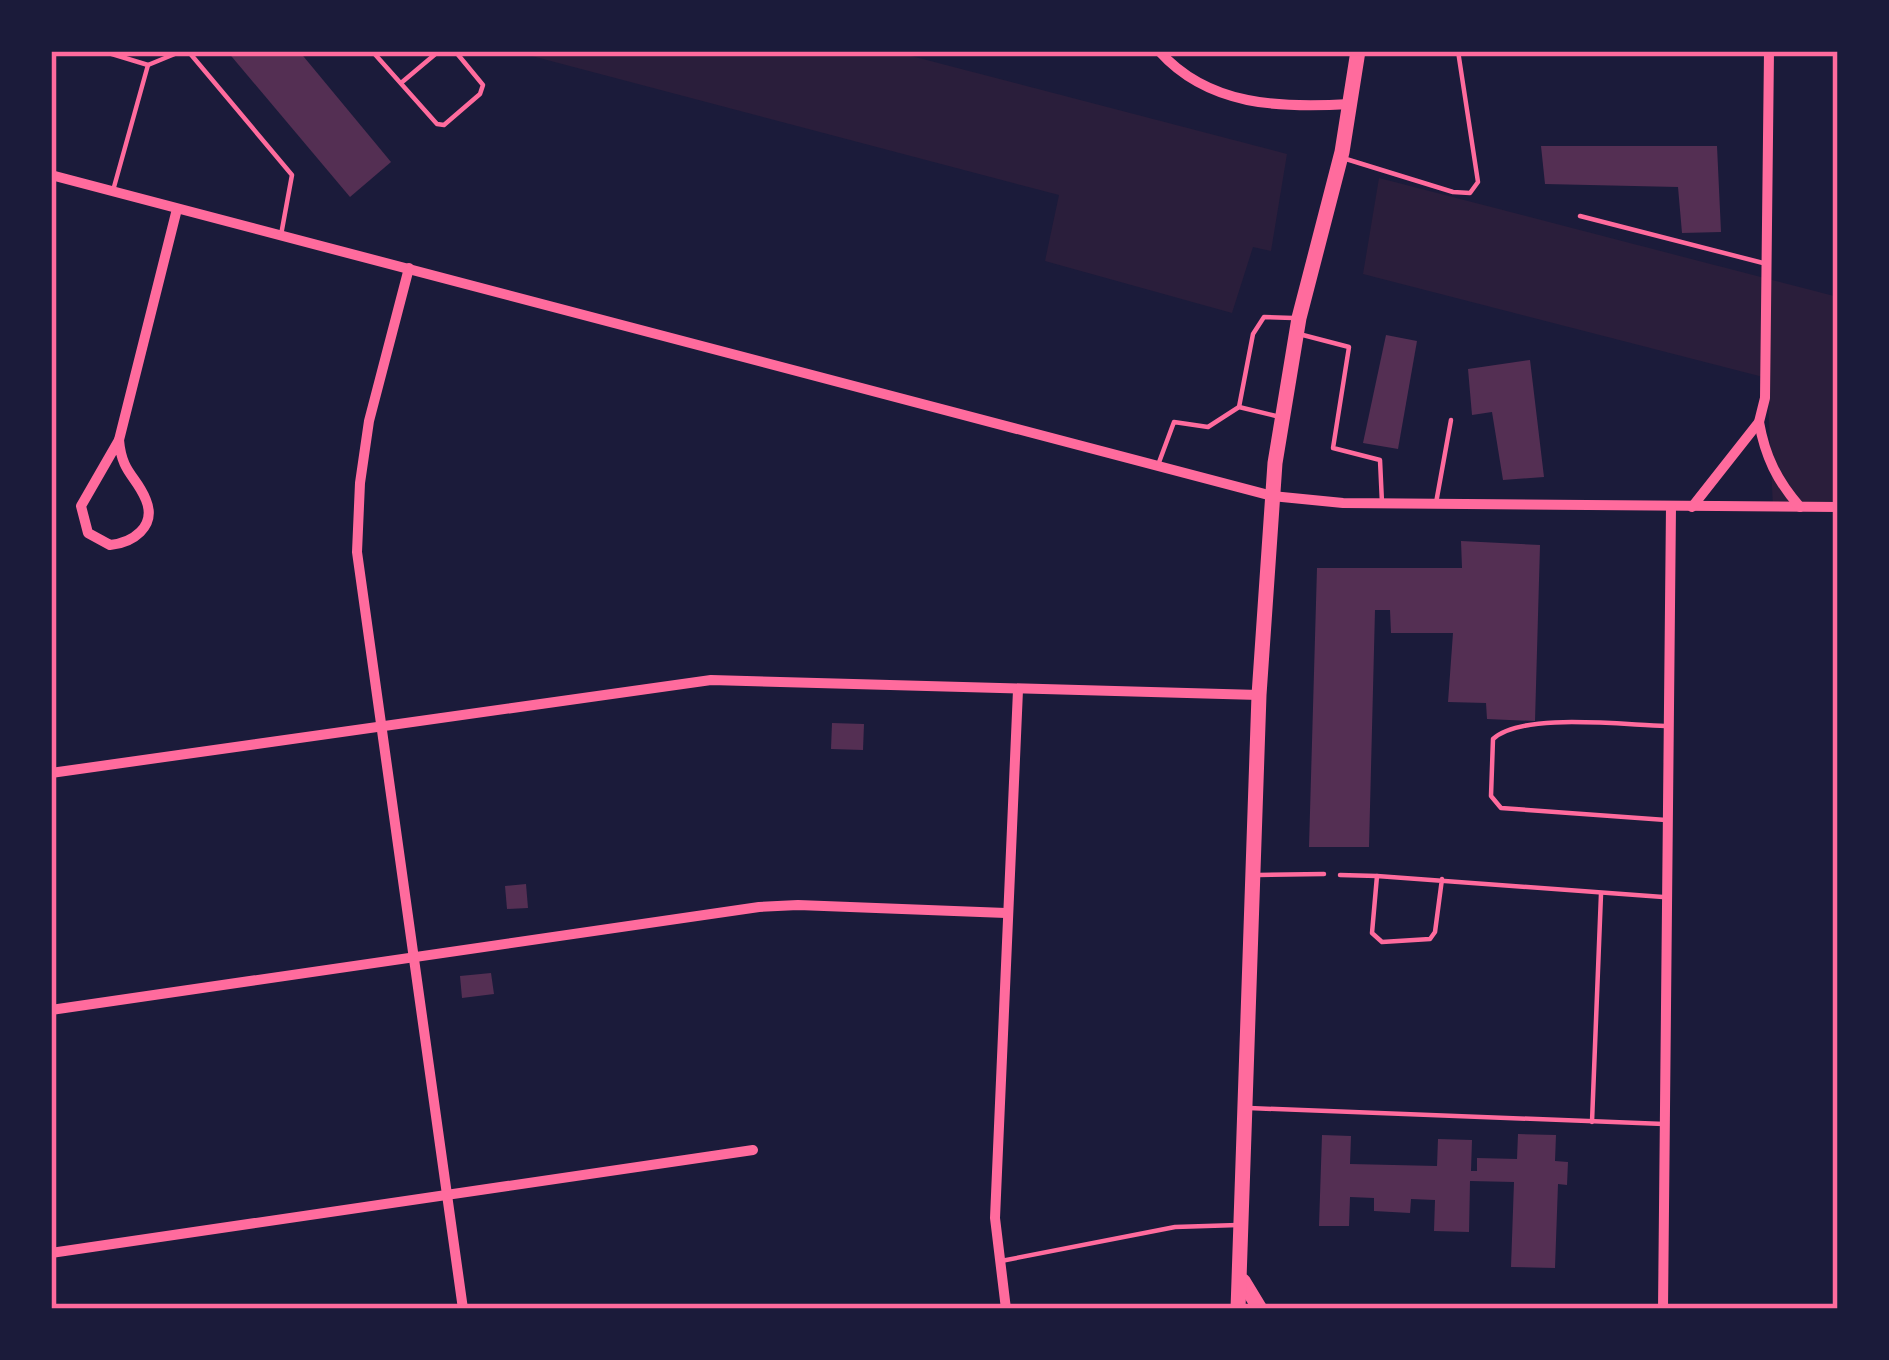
<svg xmlns="http://www.w3.org/2000/svg" width="1889" height="1360" viewBox="0 0 1889 1360" font-family="'Sofia Sans Condensed',sans-serif">
  <style>
    .green { fill: #2a1e3b }
    .building { fill: #542f53 }
    .lines { fill: none; stroke-linecap: round; stroke-linejoin: round }
    .service { stroke: #ff6b9d; stroke-width: 4.5 }
    .minor { stroke: #ff6b9d; stroke-width: 10 }
    .secondary { stroke: #ff6b9d; stroke-width: 15 }
    .neatline { fill: none; stroke: #ff6b9d; stroke-width: 4.5 }
  </style>
  <rect width="100%" height="100%" fill="#1b1b3a"/>
  <g class="green">
    <path d="M 513,51 L 892,51 L 1287,154 L 1271,251 L 1253,247 L 1232,313 L 1045,261 L 1059,195 Z"/>
    <path d="M 1379,178 L 1838,297 L 1838,510 L 1773,508 L 1767,378 L 1363,274 Z"/>
  </g>
  <g class="building">
    <path d="M 227,51 L 299,51 L 391,162 L 350,197 Z"/>
    <path d="M 1541,146 L 1717,146 L 1721,232 L 1682,233 L 1678,187 L 1545,184 Z"/>
    <path d="M 1386,335 L 1417,341 L 1398,449 L 1363,443 Z"/>
    <path d="M 1530,360 L 1544,477 L 1503,480 L 1492,412 L 1472,415 L 1468,369 Z"/>
    <path d="M 1461,541 L 1540,545 L 1535,721 L 1487,719 L 1486,703 L 1448,702 L 1453,633 L 1391,633 L 1390,610 L 1375,610 L 1369,847 L 1309,847 L 1317,568 L 1462,568 Z"/>
    <path d="M 832,723 L 864,724 L 863,750 L 831,749 Z"/>
    <path d="M 526,884 L 528,908 L 507,909 L 505,886 Z"/>
    <path d="M 491,973 L 494,994 L 462,998 L 460,976 Z"/>
    <path d="M 1518,1134 L 1556,1135 L 1555,1161 L 1568,1162 L 1567,1185 L 1558,1184 L 1555,1268 L 1511,1267 L 1514,1182 L 1470,1181 L 1469,1232 L 1434,1231 L 1435,1200 L 1411,1199 L 1410,1213 L 1374,1211 L 1374,1198 L 1350,1197 L 1349,1226 L 1319,1226 L 1322,1135 L 1351,1136 L 1350,1164 L 1437,1166 L 1438,1139 L 1472,1140 L 1471,1171 L 1477,1171 L 1477,1158 L 1517,1159 Z"/>
  </g>
  <g class="lines">
    <g class="service">
      <path d="M 102,51 L 148,65 L 182,51"/>
      <path d="M 188,51 L 292,175 L 281,235"/>
      <path d="M 372,51 L 437,124 L 444,125 L 480,94 L 483,85 L 455,51"/>
      <path d="M 401,83 L 439,51"/>
      <path d="M 1346,159 L 1453,192 L 1470,193 L 1478,182 L 1458,51"/>
      <path d="M 114,187 L 148,65"/>
      <path d="M 1580,216 L 1767,264"/>
      <path d="M 1299,334 L 1349,347 L 1333,448 L 1380,460 L 1382,503"/>
      <path d="M 1239,407 L 1253,334 L 1264,317 L 1293,318"/>
      <path d="M 1158,465 L 1174,422 L 1208,427 L 1239,407 L 1276,416"/>
      <path d="M 1436,503 L 1451,420"/>
      <path d="M 1665,726 C 1623,725 1522,712 1493,739 L 1491,796 L 1501,808 L 1666,820"/>
      <path d="M 1258,875 L 1324,874"/>
      <path d="M 1340,875 L 1377,876"/>
      <path d="M 1442,879 L 1435,932 L 1430,939 L 1382,942 L 1372,933 L 1377,876 L 1663,897"/>
      <path d="M 1249,1108 L 1664,1124"/>
      <path d="M 1592,1122 L 1601,894"/>
      <path d="M 1001,1261 L 1175,1227 L 1238,1225"/>
    </g>
    <g class="minor">
      <path d="M 1159,51 C 1209,107 1281,108 1350,104"/>
      <path d="M 51,175 L 1272,496 L 1343,503 L 1838,507"/>
      <path d="M 409,268 L 369,421 L 360,483 L 357,552 L 463,1309"/>
      <path d="M 1759,422 C 1765,456 1777,481 1800,507"/>
      <path d="M 119,440 C 122,474 136,475 146,500 C 157,527 132,543 110,545 L 88,533 L 81,506 Z"/>
      <path d="M 119,440 L 177,209"/>
      <path d="M 1692,507 L 1759,422 L 1765,398 L 1769,51"/>
      <path d="M 51,773 L 711,680 L 1259,695"/>
      <path d="M 51,1010 L 759,907 L 798,905 L 1006,913"/>
      <path d="M 51,1253 L 753,1150"/>
      <path d="M 1006,1309 L 995,1218 L 1018,690"/>
      <path d="M 1663,1309 L 1671,506"/>
    </g>
    <g class="secondary">
      <path d="M 1243,1281 L 1260,1309"/>
      <path d="M 1238,1309 L 1259,695 L 1275,463 L 1299,318 L 1342,152 L 1358,51"/>
    </g>
  </g>
  <rect width="1889" height="1360" fill="none" stroke="#1b1b3a" stroke-width="108"/>
  <rect x="54" y="54" width="1781" height="1252" class="neatline"/>
</svg>
